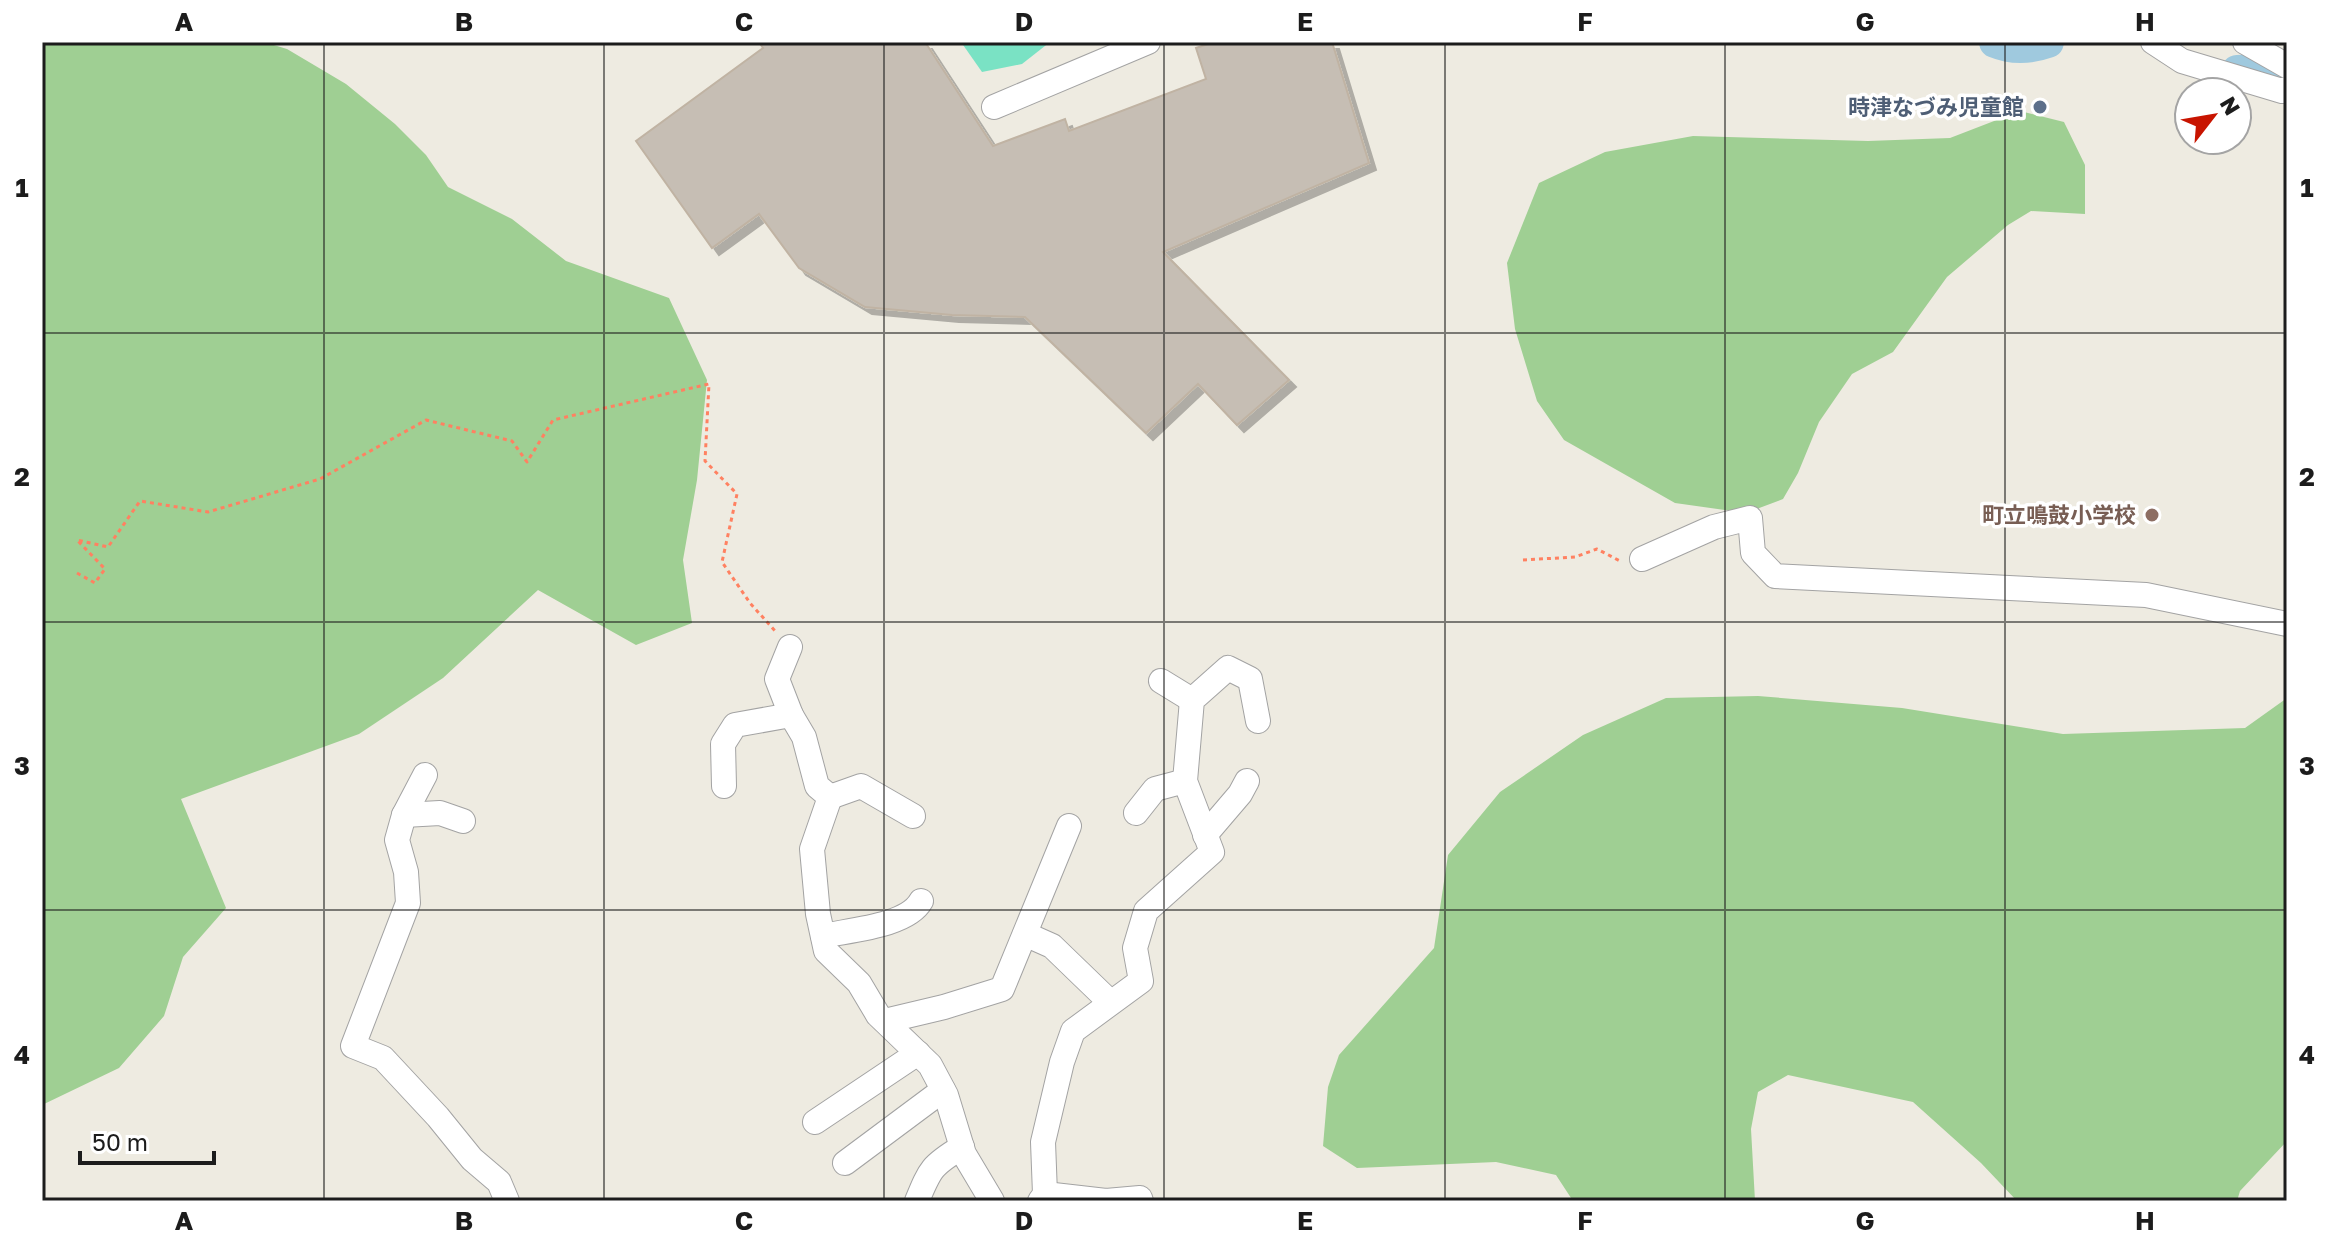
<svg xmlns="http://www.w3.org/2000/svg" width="2329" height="1243" viewBox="0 0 2329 1243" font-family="'Golos Text','Noto Sans JP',sans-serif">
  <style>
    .forest { fill: #9fcf93 }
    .pitch { fill: #7ae2c4 }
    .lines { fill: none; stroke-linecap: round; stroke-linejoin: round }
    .river { stroke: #9fc9de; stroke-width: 32 }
    .building { fill: #c6beb4; stroke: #c0b3a3; stroke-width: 2; filter: url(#shadow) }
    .minor-casing { stroke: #a3a3a3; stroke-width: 26 }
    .path { stroke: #ff8161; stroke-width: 3; stroke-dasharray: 4 4; stroke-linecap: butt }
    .minor { stroke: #fff; stroke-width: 24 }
    .grid { fill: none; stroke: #1c1c1c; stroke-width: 2; stroke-opacity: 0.55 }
    .service-dot { fill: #5c6f8a; stroke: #fff; stroke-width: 3 }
    .education-dot { fill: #8d6e63; stroke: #fff; stroke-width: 3 }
    .labels { text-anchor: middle; stroke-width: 7; stroke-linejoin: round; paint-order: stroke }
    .service-label { font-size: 22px; font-weight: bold; fill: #4e5e75; stroke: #fff; text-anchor: end }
    .education-label { font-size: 22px; font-weight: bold; fill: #785e54; stroke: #fff; text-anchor: end }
    .neatline { fill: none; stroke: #1c1c1c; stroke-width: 3 }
    .grid-label { font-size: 26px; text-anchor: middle; font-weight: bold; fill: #1c1c1c }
  </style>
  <defs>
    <filter id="shadow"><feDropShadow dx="7" dy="7" stdDeviation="0" flood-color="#0004"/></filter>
  </defs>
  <rect width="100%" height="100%" fill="#eeebe1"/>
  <g class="forest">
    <path d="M 42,42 L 264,42 L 287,49 L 346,84 L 395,124 L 426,155 L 448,187 L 512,219 L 566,261 L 669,298 L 707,380 L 697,480 L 683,560 L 692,623 L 636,645 L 538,590 L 443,678 L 359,734 L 181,799 L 226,908 L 183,957 L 164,1016 L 119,1068 L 42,1105 Z"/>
    <path d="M 2020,111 L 2064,122 L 2085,165 L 2085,214 L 2031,211 L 2008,225 L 1947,277 L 1893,352 L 1852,374 L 1819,422 L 1798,473 L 1783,499 L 1746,513 L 1675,503 L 1564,440 L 1537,401 L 1515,329 L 1507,263 L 1539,183 L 1605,152 L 1693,136 L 1868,141 L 1950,138 Z"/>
    <path d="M 1758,696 L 1902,708 L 2063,734 L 2245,728 L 2287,698 L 2287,1141 L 2240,1191 L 2237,1201 L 2017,1201 L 1981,1163 L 1913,1102 L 1788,1075 L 1758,1092 L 1751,1129 L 1755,1201 L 1573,1201 L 1556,1175 L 1496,1162 L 1357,1168 L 1323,1146 L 1328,1087 L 1339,1055 L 1434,948 L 1448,855 L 1500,792 L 1583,735 L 1666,698 Z"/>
  </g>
  <path class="pitch" d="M 961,42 L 1050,42 L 1022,64 L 982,72 Z"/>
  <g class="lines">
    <g class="river">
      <path d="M 1995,42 C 2012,49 2031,48 2048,42"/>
      <path d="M 2237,71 L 2287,69"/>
    </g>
  </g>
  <path class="building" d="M 759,42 L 925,42 L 993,146 L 1065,119 L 1069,131 L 1206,79 L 1196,48 L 1214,42 L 1332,42 L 1369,163 L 1163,252 L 1289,380 L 1237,425 L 1198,384 L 1146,433 L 1025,317 L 952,315 L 865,307 L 799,268 L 759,214 L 712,248 L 636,141 L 763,48 Z"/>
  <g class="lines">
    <defs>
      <g id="minor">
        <path d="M 2153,42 L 2182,61 L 2282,91 L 2287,89"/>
        <path d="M 2245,42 L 2287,66"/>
        <path d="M 994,107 L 1148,42"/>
        <path d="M 1642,559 L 1714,527 L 1750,518 L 1753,553 L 1775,576 L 2146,595 L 2287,624"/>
        <path d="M 790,647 L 777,679 L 791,715 L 804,737 L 817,786 L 830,797 L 812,849 L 818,914 L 826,951 L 859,983 L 878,1015 L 930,1065 L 946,1095 L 964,1154 L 992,1201"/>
        <path d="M 1161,681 L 1192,700"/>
        <path d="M 425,775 L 404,815 L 397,840 L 406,872 L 408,903 L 353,1046 L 383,1058 L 438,1117 L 472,1159 L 499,1182 L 507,1201"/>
        <path d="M 724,786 L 723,744 L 735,725 L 791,715"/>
        <path d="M 830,797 L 861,786 L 913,816"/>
        <path d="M 1136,813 L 1155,789 L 1185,781"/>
        <path d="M 404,815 L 440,813 L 463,821"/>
        <path d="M 1205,835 L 1240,794 L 1247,781"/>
        <path d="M 1025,934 L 1052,946 L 1110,1002"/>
        <path d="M 823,936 C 850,930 907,926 921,901"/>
        <path d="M 885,1021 L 944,1007 L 1002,989 L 1069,826"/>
        <path d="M 815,1122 L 918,1053"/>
        <path d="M 845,1163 L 943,1090"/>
        <path d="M 1045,1194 L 1106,1201 L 1140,1198 L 1141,1201"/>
        <path d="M 917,1201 C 930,1169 932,1165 962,1147"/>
        <path d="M 1040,1201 L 1045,1194 L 1043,1142 L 1062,1062 L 1073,1031 L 1141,981 L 1135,948 L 1146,911 L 1212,852 L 1185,781 L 1192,700 L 1228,668 L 1250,679 L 1258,721"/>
      </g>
    </defs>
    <use href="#minor" class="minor-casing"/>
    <g class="path">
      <path d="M 1523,560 L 1575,557 L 1597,549 L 1622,562"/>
      <path d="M 77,573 L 95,583 L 105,569 L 77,540 L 108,547 L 140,501 L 208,512 L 320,479 L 426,420 L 512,441 L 527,462 L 553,420 L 709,384 L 705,461 L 737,494 L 722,562 L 750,603 L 776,632"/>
    </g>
    <use href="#minor" class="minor"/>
  </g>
  <path class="grid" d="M 324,42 L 324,1201M 604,42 L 604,1201M 884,42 L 884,1201M 1164,42 L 1164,1201M 1445,42 L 1445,1201M 1725,42 L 1725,1201M 2005,42 L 2005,1201M 42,333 L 2287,333M 42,622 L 2287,622M 42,910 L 2287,910"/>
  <circle class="service-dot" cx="2040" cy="107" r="8"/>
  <circle class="education-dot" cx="2152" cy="515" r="8"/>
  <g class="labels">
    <g class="service-label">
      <text x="2024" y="115">時津なづみ児童館</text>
    </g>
    <g class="education-label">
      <text x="2136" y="523">町立鳴鼓小学校</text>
    </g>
  </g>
  <rect width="2329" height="1243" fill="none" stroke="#ffffff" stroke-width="88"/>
  <g transform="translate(2213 116) rotate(59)"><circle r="38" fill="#ffffff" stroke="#a4a4a4" stroke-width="2"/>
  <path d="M0-6L14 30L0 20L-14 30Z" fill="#c81400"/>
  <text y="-12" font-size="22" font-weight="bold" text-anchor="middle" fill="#1c1c1c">N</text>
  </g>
  <path d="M80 1151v12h134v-12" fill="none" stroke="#1c1c1c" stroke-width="4"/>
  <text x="92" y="1151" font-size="24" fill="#1c1c1c" stroke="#ffffff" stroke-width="6" paint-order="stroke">50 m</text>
  <rect x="44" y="44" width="2241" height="1155" class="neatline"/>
  <g class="grid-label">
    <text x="184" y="31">A</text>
    <text x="464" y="31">B</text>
    <text x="744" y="31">C</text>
    <text x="1024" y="31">D</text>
    <text x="1305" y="31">E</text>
    <text x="1585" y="31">F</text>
    <text x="1865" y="31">G</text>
    <text x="2145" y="31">H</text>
    <text x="22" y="197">1</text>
    <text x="2307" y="197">1</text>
    <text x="22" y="486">2</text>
    <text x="2307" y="486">2</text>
    <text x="22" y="775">3</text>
    <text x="2307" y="775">3</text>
    <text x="22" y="1064">4</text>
    <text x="2307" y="1064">4</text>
    <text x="184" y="1230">A</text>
    <text x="464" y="1230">B</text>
    <text x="744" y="1230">C</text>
    <text x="1024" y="1230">D</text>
    <text x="1305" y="1230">E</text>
    <text x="1585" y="1230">F</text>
    <text x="1865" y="1230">G</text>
    <text x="2145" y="1230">H</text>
  </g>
</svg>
